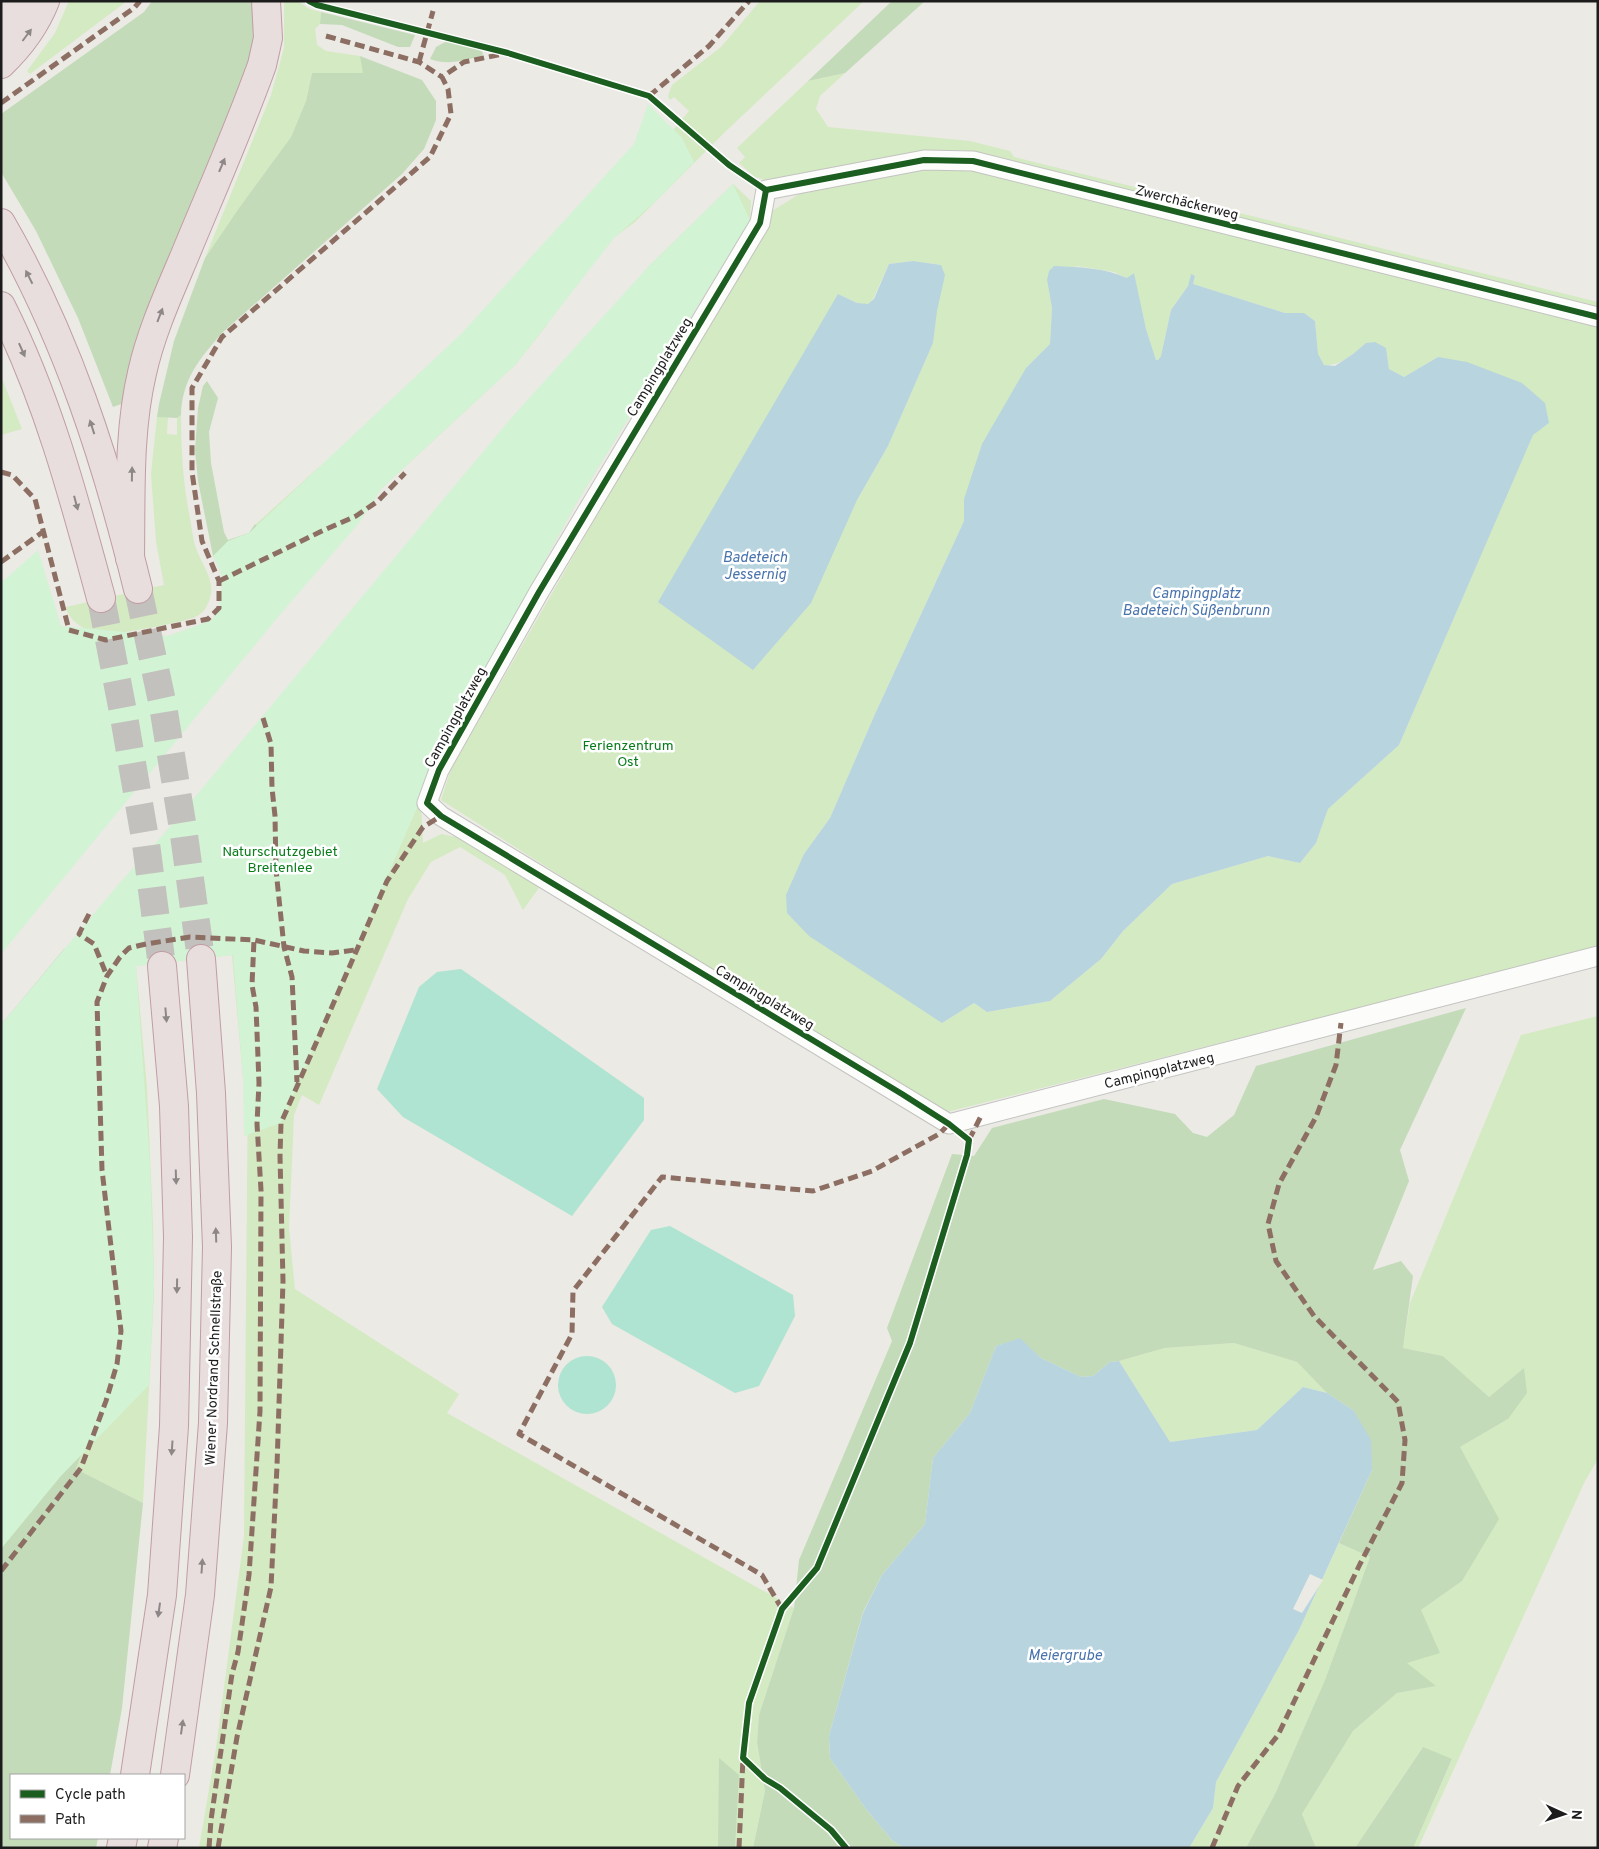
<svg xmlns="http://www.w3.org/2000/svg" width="1599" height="1849" viewBox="0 0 1599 1849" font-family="Overpass,sans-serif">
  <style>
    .grass { fill: #d4eac2; fill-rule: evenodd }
    .forest { fill: #c3dbb9 }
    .park { fill: #d2f3d4 }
    .pitch { fill: #aee4d1 }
    .water { fill: #b7d4df }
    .pier { fill: #ebeae5 }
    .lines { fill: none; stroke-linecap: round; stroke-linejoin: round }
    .motorway-tunnel { stroke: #c2c1bd; stroke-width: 28; stroke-dasharray: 28 14; stroke-linecap: butt }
    .minor-casing { stroke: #c3c3c1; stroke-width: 21 }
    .motorway-casing { stroke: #c19ca4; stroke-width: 30 }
    .minor { stroke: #fcfcfb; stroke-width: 19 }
    .motorway { stroke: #e9dede; stroke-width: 28 }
    .quiet { stroke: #8d6e63; stroke-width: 5; stroke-dasharray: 10 5; stroke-linecap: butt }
    .cycleway-casing { stroke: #fff; stroke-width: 9 }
    .cycleway { stroke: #1b5e20; stroke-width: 6 }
    .oneway { fill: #8d8787 }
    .labels { text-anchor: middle; stroke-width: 5; stroke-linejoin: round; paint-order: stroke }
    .street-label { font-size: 14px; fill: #1c1c1c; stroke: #fff }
    .park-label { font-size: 14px; fill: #097c1b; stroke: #fff }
    .water-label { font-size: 15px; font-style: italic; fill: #4873ad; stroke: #fff }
  </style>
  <rect width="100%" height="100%" fill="#ebeae5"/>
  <g class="grass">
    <path d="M 69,1 L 127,1 L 30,74 L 27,71 L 55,33 Z"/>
    <path d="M 284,1 L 298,1 L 309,9 L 321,12 L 320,24 L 315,29 L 317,45 L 326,51 L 360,56 L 364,73 L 312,73 L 306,101 L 291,137 L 239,208 L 205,258 L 271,95 L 284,48 Z"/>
    <path d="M 760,1 L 864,1 L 726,131 L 635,222 L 609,241 L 558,304 L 546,326 L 516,364 L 474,403 L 382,488 L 274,548 L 255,525 L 319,467 L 421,410 L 669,135 L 689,111 L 674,97 L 670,100 L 668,96 L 672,85 L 721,47 Z"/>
    <path d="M 845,73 L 820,96 L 816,109 L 828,127 L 970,141 L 1010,151 L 1014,157 L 1598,302 L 1598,310 L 962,150 L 920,152 L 769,181 L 755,177 L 739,163 L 745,157 L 737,148 L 808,81 Z"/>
    <path d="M 932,168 L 976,171 L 1405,274 L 1598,327 L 1598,945 L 1556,958 L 947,1112 L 621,914 L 441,800 L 451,769 L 772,211 L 806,190 ZM 913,261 L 941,265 L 933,343 L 888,446 L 857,500 L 838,294 L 857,303 L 868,305 L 873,299 L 889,264 ZM 1077,266 L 1114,272 L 1128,279 L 1133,273 L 1146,329 L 1156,360 L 1158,360 L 1161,356 L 1171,310 L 1188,286 L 1191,275 L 1195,276 L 1193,284 L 1285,313 L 1304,313 L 1315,321 L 1318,355 L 1324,365 C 1341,366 1353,354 1366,343 L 1386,348 L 1389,369 L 1404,377 L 1438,357 L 1549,423 L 1533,434 L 1399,745 L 1328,809 L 1316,843 L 1300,863 L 1268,856 L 1172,884 L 1123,931 L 1101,959 L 1050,1001 L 987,1012 L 974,1003 L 942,1023 L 804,854 L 830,818 L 875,714 L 964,521 L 1026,368 L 1050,344 L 1052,308 L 1047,280 Z"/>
    <path d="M 733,184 L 751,201 L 750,220 L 577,502 L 420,787 L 423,843 L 441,834 L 466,839 L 541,885 L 523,910 L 505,875 L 460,847 L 431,862 L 408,899 L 319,1105 L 302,1095 L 294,1115 L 289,1228 L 295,1289 L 459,1394 L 447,1413 L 794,1608 L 759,1715 L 757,1742 L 765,1791 L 753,1848 L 199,1848 L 216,1748 L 244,1536 L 248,1080 L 243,1078 L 232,955 L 136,966 L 147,1087 L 153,1225 L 154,1293 L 143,1503 L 76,1469 L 101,1400 L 89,944 L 649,266 Z"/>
    <path d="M 1,376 L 22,429 L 1,435 Z"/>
    <path d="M 181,415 C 181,449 183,484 190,518 C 192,529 193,541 197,551 C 203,566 213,578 211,594 C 209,603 205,612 197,616 C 188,622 115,635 104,634 C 89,633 69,623 66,607 L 164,585 L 156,541 L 151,474 L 157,417 L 168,417 L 167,434 L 177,435 L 177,418 Z"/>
    <path d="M 1598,1016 L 1598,1459 L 1585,1481 L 1418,1848 L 1413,1848 L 1452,1760 L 1422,1748 L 1355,1848 L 1316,1848 L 1302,1814 L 1353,1731 L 1397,1693 L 1435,1686 L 1406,1663 L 1421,1610 L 1462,1581 L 1460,1447 L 1508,1419 L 1523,1369 L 1489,1397 L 1443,1356 L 1403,1348 L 1410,1303 L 1521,1035 Z"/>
    <path d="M 1234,1343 L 1297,1362 L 1327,1393 L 1303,1387 L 1257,1430 L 1170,1442 L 1119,1361 L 1165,1348 Z"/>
    <path d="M 1339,1543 L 1370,1557 L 1325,1680 L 1275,1794 L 1246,1848 L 1189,1848 L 1213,1808 L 1216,1782 L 1299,1630 Z"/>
  </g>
  <g class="forest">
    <path d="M 152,1 L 257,1 L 259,42 L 124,403 L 113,407 L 78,318 L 36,231 L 1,172 L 1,114 L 144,12 Z"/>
    <path d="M 892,1 L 925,1 L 845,73 L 808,81 Z"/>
    <path d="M 321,12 L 325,13 L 415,35 L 410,47 L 398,47 L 342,25 L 320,24 Z"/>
    <path d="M 447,41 L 480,50 L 483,53 L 482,56 C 464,60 448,66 430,59 L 436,47 Z"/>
    <path d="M 360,56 L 422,80 L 436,101 L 436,120 L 424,149 L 402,174 L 223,332 C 200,358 182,379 181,415 L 177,418 L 157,417 L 159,404 L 174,341 L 205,258 L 239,208 L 291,137 L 306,101 L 312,73 L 363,73 Z"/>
    <path d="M 207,381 L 218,398 L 209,432 L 211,463 L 224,532 L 228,540 L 249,533 L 255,524 L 274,548 L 225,569 L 213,556 L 198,481 L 195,450 L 198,408 L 203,386 Z"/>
    <path d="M 89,944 L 101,1400 L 76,1469 L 143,1503 L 122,1708 L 110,1775 L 11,1775 L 11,1838 L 98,1838 L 96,1848 L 1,1848 L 1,1025 L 64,949 Z"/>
    <path d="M 1466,1008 L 1400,1150 L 1409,1181 L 1373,1270 L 1401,1261 L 1413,1276 L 1403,1348 L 1443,1356 L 1489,1397 L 1524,1368 L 1527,1393 L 1508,1419 L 1460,1447 L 1499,1519 L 1462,1581 L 1421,1610 L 1440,1653 L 1407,1663 L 1436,1686 L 1397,1693 L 1353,1731 L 1302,1814 L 1316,1848 L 1246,1848 L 1275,1794 L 1325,1680 L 1370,1557 L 1339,1543 L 1372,1470 L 1353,1410 L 1327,1393 L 1297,1362 L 1234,1343 L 1165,1348 L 1119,1361 L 1110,1362 L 1093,1376 L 1081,1377 L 1041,1358 L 1020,1339 L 996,1346 L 970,1413 L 933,1458 L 925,1524 L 882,1575 L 863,1612 L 829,1736 L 830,1758 L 866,1809 L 892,1840 L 904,1848 L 753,1848 L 765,1791 L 757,1742 L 759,1715 L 794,1608 L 799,1560 L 892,1341 L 887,1328 L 952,1154 L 974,1156 L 992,1128 L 1104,1099 L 1175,1114 L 1193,1133 L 1207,1137 L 1234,1115 L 1256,1066 Z"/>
    <path d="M 1423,1747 L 1452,1759 L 1413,1848 L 1355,1848 Z"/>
    <path d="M 719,1758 L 739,1775 L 735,1848 L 718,1848 Z"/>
  </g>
  <g class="park">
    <path d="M 648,104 L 682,138 L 694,162 L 657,200 L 614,238 L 516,364 L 382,488 L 359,523 L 283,611 L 1,954 L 1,583 L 38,550 L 61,626 L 168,636 L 212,620 L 219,608 L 223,578 L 213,556 L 228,541 L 249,533 L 461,334 L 634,144 Z"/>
    <path d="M 733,184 L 750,220 L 577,502 L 458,718 L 410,824 L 281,1123 L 244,1136 L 243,1078 L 233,955 L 136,966 L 150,1165 L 154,1285 L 149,1385 L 60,1477 L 1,1549 L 1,1025 L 117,886 L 169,828 L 512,417 L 649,266 Z"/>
  </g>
  <g class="pitch">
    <path d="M 461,969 L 644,1098 L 644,1120 L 572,1216 L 403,1117 L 377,1089 L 419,987 L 437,972 Z"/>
    <path d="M 670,1226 L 793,1295 L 795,1316 L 759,1386 L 735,1393 L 612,1324 L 602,1307 L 651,1230 Z"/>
    <circle cx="587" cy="1385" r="29"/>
  </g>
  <g class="water">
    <path d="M 913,261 L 941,265 L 945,275 L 937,311 L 933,343 L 888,446 L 857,500 L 811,603 L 753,670 L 658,602 L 838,294 L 857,303 L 868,304 L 874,299 L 889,264 Z"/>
    <path d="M 1054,266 C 1079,267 1105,268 1127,278 L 1134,273 L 1146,329 L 1156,360 L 1158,360 L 1161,356 L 1171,310 L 1188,286 L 1191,274 L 1195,276 L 1193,284 L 1285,313 L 1304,313 L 1315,321 L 1318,354 L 1324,365 L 1335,366 L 1353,354 L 1366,343 L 1375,342 L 1386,348 L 1389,369 L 1404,377 L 1438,357 L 1467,362 L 1522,383 L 1545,403 L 1549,423 L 1533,435 L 1399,745 L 1328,809 L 1316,843 L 1300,863 L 1268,856 L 1172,884 L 1123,931 L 1101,959 L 1050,1001 L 987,1012 L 974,1003 L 942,1023 L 809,936 L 787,913 L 786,895 L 804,854 L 830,818 L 875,714 L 964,521 L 964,499 L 982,444 L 1026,368 L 1050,344 L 1052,308 L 1047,280 L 1049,271 Z"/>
    <path d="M 1020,1338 L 1041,1358 L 1081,1377 L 1093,1376 L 1110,1362 L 1119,1361 L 1170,1442 L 1257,1430 L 1303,1387 L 1327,1393 L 1353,1410 L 1371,1440 L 1372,1470 L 1299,1630 L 1216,1782 L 1213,1808 L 1189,1848 L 904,1848 L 892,1840 L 866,1809 L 830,1758 L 829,1736 L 863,1613 L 882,1575 L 925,1524 L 933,1458 L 970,1413 L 996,1346 Z"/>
  </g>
  <path class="pier" d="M 1310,1574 L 1323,1580 L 1302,1613 L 1293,1609 Z"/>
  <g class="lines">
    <g class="motorway-tunnel">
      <path d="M 138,589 L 163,706 L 184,835 L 201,959"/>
      <path d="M 101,598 L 124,717 L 146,844 L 162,966"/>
    </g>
    <defs>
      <path id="minor" d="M 1598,317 L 973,161 L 924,160 L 766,190 L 760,223 L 539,592 L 439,770 L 427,803 L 441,816 L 949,1124 L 1598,956"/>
      <g id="motorway">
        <path d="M 1,30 L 19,1"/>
        <path d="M 1,64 C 20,46 35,26 45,1"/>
        <path d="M 1,223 C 67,337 107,462 138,589"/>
        <path d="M 1,306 C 48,399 74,498 101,598"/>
        <path d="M 130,558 C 131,496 128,433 142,373 C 151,332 169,293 185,255 C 211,192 239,129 262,65 L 268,38 L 266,1"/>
        <path d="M 135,1775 L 162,1595 L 174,1426 L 178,1237 L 174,1106 L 162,966"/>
        <path d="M 175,1775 L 200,1595 L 213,1423 L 217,1247 L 211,1093 L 201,959"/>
        <path d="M 121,1848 L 123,1838"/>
        <path d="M 162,1848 L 164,1838"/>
      </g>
    </defs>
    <use href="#minor" class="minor-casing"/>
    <use href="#motorway" class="motorway-casing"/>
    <use href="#minor" class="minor"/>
    <use href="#motorway" class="motorway"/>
    <g class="quiet">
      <path d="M 326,36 L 419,62 L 442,77"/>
      <path d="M 419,62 L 433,11"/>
      <path d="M 649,96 L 709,46 L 749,1"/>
      <path d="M 1,103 L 134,8 L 140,1"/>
      <path d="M 1,472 L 12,475 L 35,499 L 69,630 L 106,640 L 208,619 L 219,608 L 219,581 L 202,541 L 192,472 L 192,388 L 222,337 L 430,157 L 451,114 L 448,89 L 442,77 L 464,62 L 503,54"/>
      <path d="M 1,562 L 44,531"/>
      <path d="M 219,581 L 324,530 L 356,516 L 378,501 L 405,473"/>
      <path d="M 263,718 L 271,744 L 272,788 L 275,816 L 276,870 L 284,947 L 292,977 L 297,1082"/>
      <path d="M 89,914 L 79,934 L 94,944 L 107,976"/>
      <path d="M 969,1140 L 981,1116"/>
      <path d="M 1,1571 L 81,1468 L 106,1401 L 117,1364 L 121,1331 L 102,1170 L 97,1002 L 107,976 L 120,957 L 129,948 L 146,944 L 190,937 L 254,940 L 304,951 L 332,953 L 355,950"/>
      <path d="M 782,1609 L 762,1575 L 519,1434 L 572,1334 L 573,1291 L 662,1177 L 813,1191 L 872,1171 L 939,1134 L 949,1124 L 952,1127"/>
      <path d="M 209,1848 L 211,1820 L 232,1674 L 238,1652 L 249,1575 L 260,1411 L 261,1190 L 257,1124 L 259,1083 L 256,1007 L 252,985 L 254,940"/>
      <path d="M 218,1848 L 237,1737 L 271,1587 L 277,1466 L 283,1281 L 280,1156 L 281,1123 L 387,881 L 423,827 L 441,816"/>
      <path d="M 739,1848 L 743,1758"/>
      <path d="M 1212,1848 L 1238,1786 L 1278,1735 L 1360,1564 L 1402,1483 L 1405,1440 L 1398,1402 L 1314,1316 L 1276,1261 L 1268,1224 L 1279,1184 L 1316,1117 L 1336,1065 L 1341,1023"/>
    </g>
    <defs>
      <g id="cycleway">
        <path d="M 309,1 L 317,5 L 508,53 L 649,96 L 729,165 L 766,190"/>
        <path d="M 766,190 L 760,223 L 539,592 L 439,770 L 427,803 L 441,816 L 902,1094 L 949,1124 L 969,1140 L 967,1155 L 910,1343 L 817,1568 L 782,1609 L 749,1703 L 743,1758 L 765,1779 L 780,1788 L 831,1830 L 846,1848"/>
        <path d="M 766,190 L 924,160 L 973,161 L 1598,317"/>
      </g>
    </defs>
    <use href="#cycleway" class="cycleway-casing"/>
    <use href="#cycleway" class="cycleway"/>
  </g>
  <defs><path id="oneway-solid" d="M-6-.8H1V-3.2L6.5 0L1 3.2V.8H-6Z" transform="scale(1.25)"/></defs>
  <g class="oneway">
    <use href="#oneway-solid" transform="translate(27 35) rotate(-53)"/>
    <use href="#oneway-solid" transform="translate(222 165) rotate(-67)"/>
    <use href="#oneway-solid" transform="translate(29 277) rotate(-117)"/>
    <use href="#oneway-solid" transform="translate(160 315) rotate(-69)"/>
    <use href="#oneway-solid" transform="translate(22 350) rotate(66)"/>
    <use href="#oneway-solid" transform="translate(92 427) rotate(-108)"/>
    <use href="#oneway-solid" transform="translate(132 474) rotate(-89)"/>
    <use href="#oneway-solid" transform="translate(76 503) rotate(75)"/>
    <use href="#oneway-solid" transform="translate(166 1015) rotate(85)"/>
    <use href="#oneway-solid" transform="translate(176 1177) rotate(88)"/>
    <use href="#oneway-solid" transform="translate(216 1235) rotate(-92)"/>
    <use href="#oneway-solid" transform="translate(177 1286) rotate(91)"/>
    <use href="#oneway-solid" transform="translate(172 1448) rotate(94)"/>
    <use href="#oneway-solid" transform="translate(202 1566) rotate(-86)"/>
    <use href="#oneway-solid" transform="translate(159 1610) rotate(98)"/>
    <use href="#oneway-solid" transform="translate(182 1727) rotate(-82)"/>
  </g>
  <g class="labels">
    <g class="street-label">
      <text transform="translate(1187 202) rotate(14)" y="5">Zwerchäckerweg</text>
      <text transform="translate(659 367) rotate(-59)" y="5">Campingplatzweg</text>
      <text transform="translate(455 717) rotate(-61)" y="5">Campingplatzweg</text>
      <text transform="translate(765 997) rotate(31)" y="5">Campingplatzweg</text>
      <text transform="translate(1159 1070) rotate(-14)" y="5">Campingplatzweg</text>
      <text transform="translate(213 1368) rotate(-88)" y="5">Wiener Nordrand Schnellstraße</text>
    </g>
    <g class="park-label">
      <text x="628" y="750">Ferienzentrum<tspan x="628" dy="16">Ost</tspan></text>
      <text x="280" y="856">Naturschutzgebiet<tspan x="280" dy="16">Breitenlee</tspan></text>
    </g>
    <g class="water-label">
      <text x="755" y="562">Badeteich<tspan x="755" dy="17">Jessernig</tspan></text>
      <text x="1196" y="598">Campingplatz<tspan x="1196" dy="17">Badeteich Süßenbrunn</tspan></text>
      <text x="1065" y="1660">Meiergrube</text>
    </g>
  </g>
  <rect width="1599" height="1849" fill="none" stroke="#1c1c1c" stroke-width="5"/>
  <rect x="10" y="1774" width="175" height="65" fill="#ffffff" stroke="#a4a4a4"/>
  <rect x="20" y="1790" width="25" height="8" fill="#1b5e20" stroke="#a4a4a4"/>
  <text x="55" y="1799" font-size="15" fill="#1c1c1c">Cycle path</text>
  <rect x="20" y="1815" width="25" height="8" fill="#8d6e63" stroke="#a4a4a4"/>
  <text x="55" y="1824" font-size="15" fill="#1c1c1c">Path</text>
  <g transform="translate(1564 1814) rotate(93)" stroke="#ffffff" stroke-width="4" paint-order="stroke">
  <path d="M0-4L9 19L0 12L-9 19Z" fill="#1c1c1c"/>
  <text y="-8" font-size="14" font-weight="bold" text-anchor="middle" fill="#1c1c1c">N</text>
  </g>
</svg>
